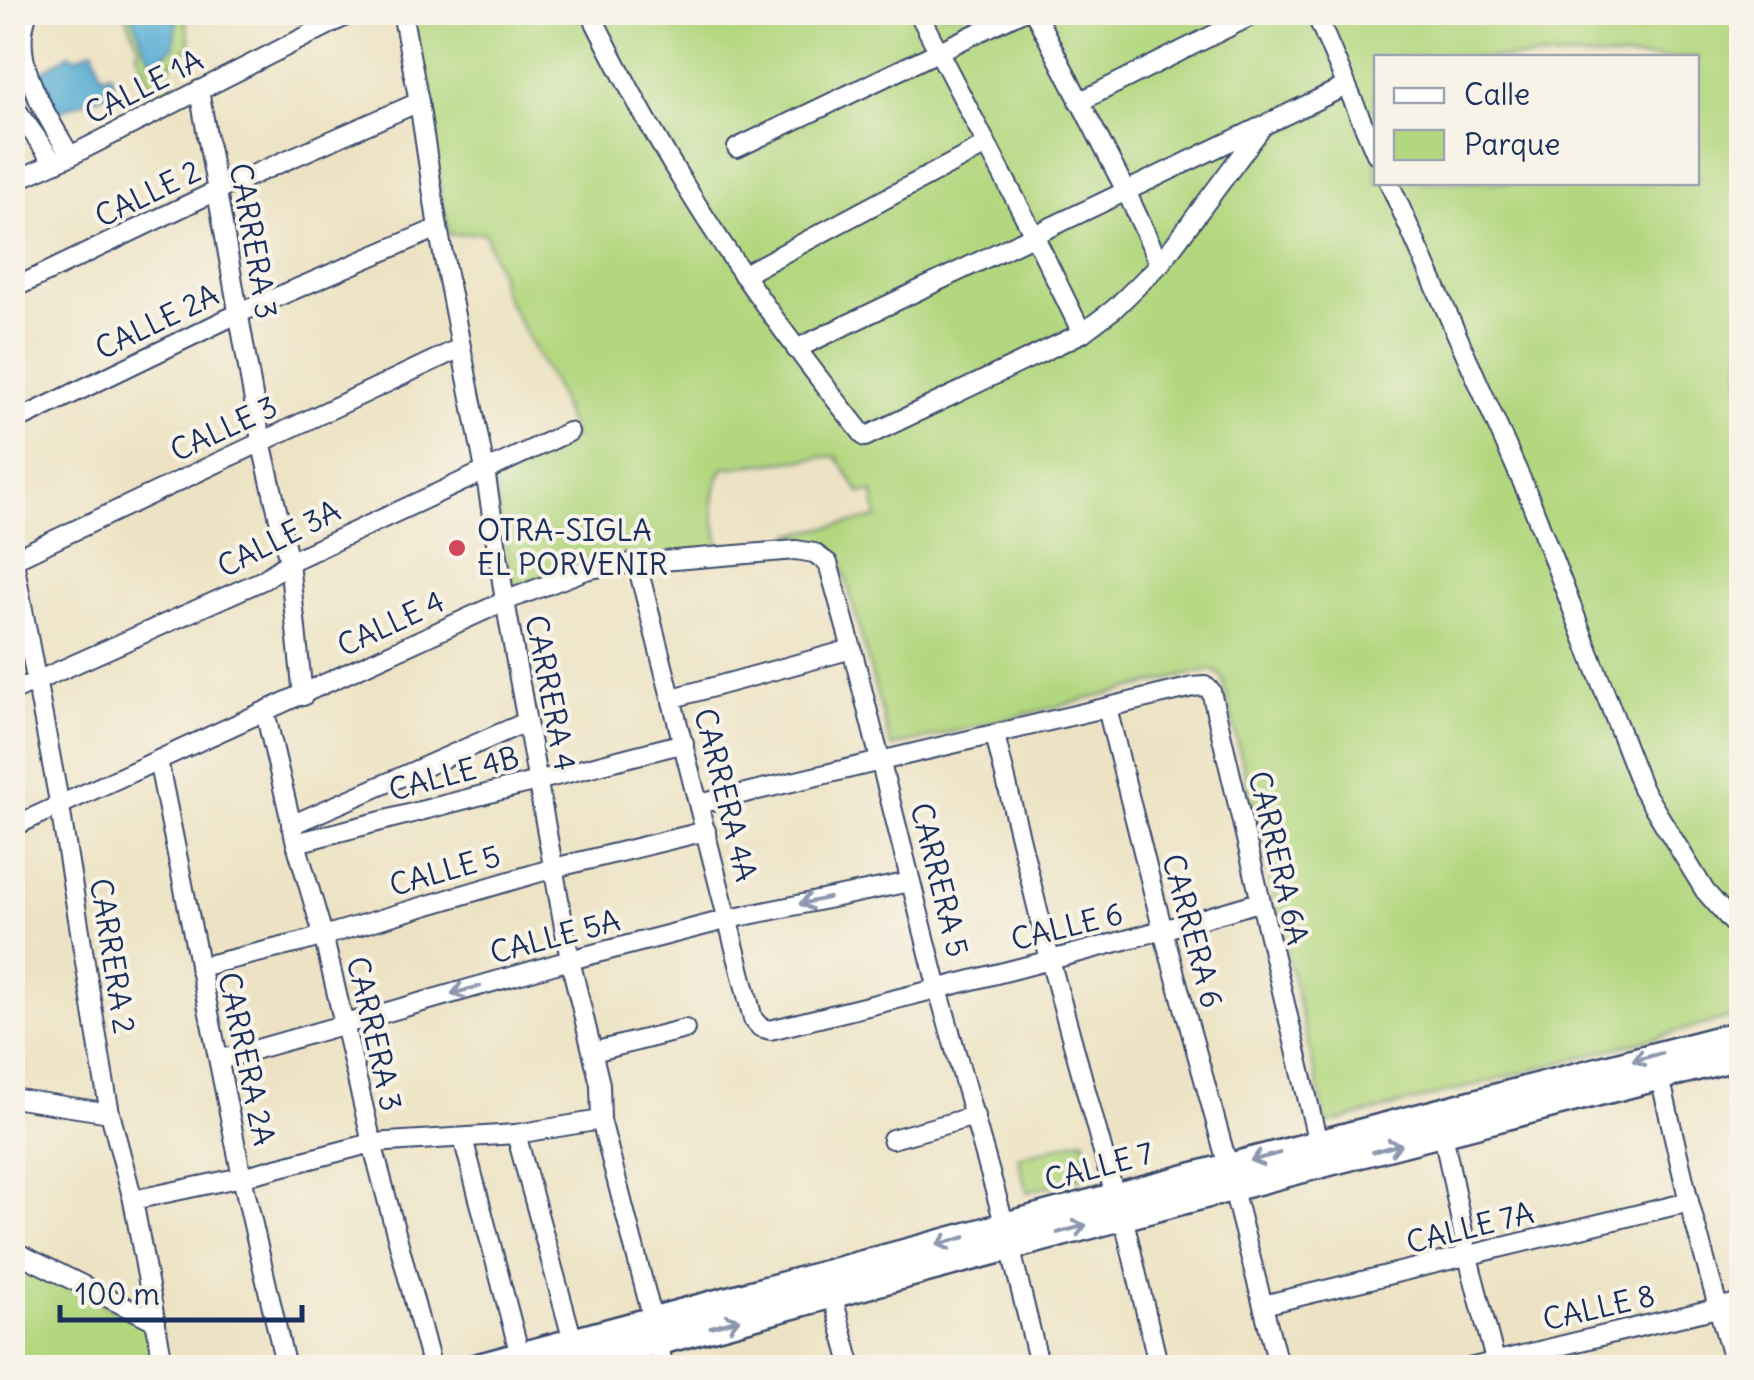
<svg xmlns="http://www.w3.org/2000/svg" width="1754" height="1380" viewBox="0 0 1754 1380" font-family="Delius,sans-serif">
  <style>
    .green { fill: #b3d77f; stroke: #67836e; stroke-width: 2.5; fill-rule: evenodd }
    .water { fill: #58aed4; stroke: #3a6e99; stroke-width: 2.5 }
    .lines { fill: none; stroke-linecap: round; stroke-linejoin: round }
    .street-casing { stroke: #3a4a6d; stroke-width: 22 }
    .secondary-casing { stroke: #3a4a6d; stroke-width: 30 }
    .street { stroke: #fff; stroke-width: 18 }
    .secondary { stroke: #fff; stroke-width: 25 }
    .oneway { stroke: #8d97ae }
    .poi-dot { fill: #d1495b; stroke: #f7f3e8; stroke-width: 4 }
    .labels { text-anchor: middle; stroke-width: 8; stroke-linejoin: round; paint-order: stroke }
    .street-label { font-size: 30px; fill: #1b2f5e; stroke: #f7f3e8 }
    .poi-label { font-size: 30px; fill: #1b2f5e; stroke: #f7f3e8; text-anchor: start }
  </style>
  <rect width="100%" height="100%" fill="#f7f3e8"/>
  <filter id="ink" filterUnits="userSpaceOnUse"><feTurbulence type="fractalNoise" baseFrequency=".01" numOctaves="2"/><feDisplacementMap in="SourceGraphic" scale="20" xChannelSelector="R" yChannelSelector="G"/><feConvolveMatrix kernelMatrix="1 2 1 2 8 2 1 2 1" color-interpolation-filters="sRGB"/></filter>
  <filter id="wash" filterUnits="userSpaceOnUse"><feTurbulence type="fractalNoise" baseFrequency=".0048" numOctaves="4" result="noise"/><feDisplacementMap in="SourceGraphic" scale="40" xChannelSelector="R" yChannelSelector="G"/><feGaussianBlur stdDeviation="2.25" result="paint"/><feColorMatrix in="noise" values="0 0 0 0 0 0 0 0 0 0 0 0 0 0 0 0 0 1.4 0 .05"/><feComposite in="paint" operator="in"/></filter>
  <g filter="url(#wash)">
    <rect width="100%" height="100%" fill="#ede3c4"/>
    <g class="green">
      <path d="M 125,13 L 184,13 L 191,46 L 167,68 L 180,95 L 159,105 L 136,51 L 140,49 Z"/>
      <path d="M 407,13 L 1741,13 L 1741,1015 L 1327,1124 L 1222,676 L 1211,669 L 891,747 L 841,560 L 828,547 L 792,534 L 877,518 L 873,492 L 860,493 L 836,456 L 724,468 C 706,497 715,522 721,553 L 619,557 C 583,553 546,576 513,589 L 492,476 L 574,438 L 557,392 L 502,290 L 500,275 L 484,232 L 449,235 ZM 1376,58 L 1696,58 L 1696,182 L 1376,182 Z"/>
      <path d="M 1084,1139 L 1093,1174 L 1027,1192 L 1018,1157 Z"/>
      <path d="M 12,1260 L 147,1326 L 156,1367 L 13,1367 Z"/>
    </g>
    <g class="water">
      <path d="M 131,13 L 178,13 L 173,47 L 155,63 C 141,50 140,29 131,13 Z"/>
      <path d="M 93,49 L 102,76 L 110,73 L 114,83 L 109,85 L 110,92 L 56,112 L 41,72 L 70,54 L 76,58 Z"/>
    </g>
  </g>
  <g filter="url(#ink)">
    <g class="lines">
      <defs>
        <g id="street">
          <path d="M 28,12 C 8,61 47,114 70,156"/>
          <path d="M 402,12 L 419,102 L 438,228 L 485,470 L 505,601 L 570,960 L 600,1084 L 601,1120 L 653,1320"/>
          <path d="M 590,12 C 620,72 651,131 686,187 C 740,275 801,357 865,437 L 1082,333 L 1114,309 L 1160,264 L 1263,126"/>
          <path d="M 918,12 L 1034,235 L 1082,333"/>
          <path d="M 1034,12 L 1126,191 L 1160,264"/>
          <path d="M 1315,12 L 1376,154"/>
          <path d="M 199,90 L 261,441 L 289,562 L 303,696"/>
          <path d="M 1079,102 L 1259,12"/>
          <path d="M 12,103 L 54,163"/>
          <path d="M 737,148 L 1021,12"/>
          <path d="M 12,182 L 70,156 L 354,12"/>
          <path d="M 1389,182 L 1529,497 L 1642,788 L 1705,891 L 1742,933"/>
          <path d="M 743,275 L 986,145"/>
          <path d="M 12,289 L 216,191 L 419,102"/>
          <path d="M 796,349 L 1346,86"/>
          <path d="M 12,423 L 237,314 L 438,228"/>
          <path d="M 12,551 L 60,807 L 103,1074 L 110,1113 L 133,1200 L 164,1368"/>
          <path d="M 12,560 L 460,348"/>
          <path d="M 637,564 L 753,1019 L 760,1027 L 770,1030 C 934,990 1098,950 1259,902"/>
          <path d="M 12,692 L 263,580 L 289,562 L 569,432"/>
          <path d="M 673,698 L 852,649"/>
          <path d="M 1107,708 L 1163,931 L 1228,1166"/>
          <path d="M 265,712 L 296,843 L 323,935 L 372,1143 L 432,1368"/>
          <path d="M 995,735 L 1050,960 L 1115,1196"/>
          <path d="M 158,760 L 242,1177 L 286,1368"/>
          <path d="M 699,804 L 1193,687 L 1205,686 L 1211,691 L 1318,1143"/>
          <path d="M 291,825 L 526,722"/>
          <path d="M 12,827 L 505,601 L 586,570 L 613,565 L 796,550 L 814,553 L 828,563 L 852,649 L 938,989 L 1005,1226 L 1040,1368"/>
          <path d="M 296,843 L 684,743"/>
          <path d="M 199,967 L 303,942 L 554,868 L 706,831"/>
          <path d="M 593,1052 L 685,1029"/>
          <path d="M 219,1060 L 570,960 L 729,919 L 910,882"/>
          <path d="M 1660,1077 L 1689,1202 L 1735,1368"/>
          <path d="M 12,1098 L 110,1113"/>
          <path d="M 1443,1133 L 1468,1257 L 1497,1368"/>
          <path d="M 516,1134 L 573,1341"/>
          <path d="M 463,1138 L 520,1355"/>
          <path d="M 892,1139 L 975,1116"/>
          <path d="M 1233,1189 L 1279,1368"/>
          <path d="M 133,1200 L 242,1177 L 372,1143 L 516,1134 L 601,1120"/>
          <path d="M 1123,1216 L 1159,1368"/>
          <path d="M 12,1250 L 155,1321"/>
          <path d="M 832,1294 L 852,1368"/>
          <path d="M 1263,1305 L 1689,1202"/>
          <path d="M 658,1342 L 664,1368"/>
          <path d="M 1469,1368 L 1742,1302"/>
        </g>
        <g id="secondary">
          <path d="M 473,1368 L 1115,1196 L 1742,1033"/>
          <path d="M 563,1368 C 955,1261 1348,1156 1742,1056"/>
        </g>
      </defs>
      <use href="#street" class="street-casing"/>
      <use href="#secondary" class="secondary-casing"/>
      <use href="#street" class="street"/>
      <use href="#secondary" class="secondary"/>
    </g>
    <defs><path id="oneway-shaft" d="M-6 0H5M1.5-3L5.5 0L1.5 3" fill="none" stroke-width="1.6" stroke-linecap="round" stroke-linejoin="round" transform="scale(2.5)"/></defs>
    <g class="oneway">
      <use href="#oneway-shaft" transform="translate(814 901) rotate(168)"/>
      <use href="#oneway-shaft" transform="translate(466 990) rotate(164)"/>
      <use href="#oneway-shaft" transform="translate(1647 1057) rotate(165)"/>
      <use href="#oneway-shaft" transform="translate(1387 1148) rotate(-15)"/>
      <use href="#oneway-shaft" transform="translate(1265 1157) rotate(165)"/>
      <use href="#oneway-shaft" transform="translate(1072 1229) rotate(-15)"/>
      <use href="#oneway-shaft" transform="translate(951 1241) rotate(165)"/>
      <use href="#oneway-shaft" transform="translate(725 1323) rotate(-15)"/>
    </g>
  </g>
  <circle class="poi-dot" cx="457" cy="548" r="10"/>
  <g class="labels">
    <g class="street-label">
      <text transform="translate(144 87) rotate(-27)" y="10">CALLE 1A</text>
      <text transform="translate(148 194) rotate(-26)" y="10">CALLE 2</text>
      <text transform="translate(253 241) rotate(80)" y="10">CARRERA 3</text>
      <text transform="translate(157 322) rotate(-26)" y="10">CALLE 2A</text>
      <text transform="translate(224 429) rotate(-25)" y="10">CALLE 3</text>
      <text transform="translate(279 539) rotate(-27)" y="10">CALLE 3A</text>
      <text transform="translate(391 624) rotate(-25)" y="10">CALLE 4</text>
      <text transform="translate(550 693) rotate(79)" y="10">CARRERA 4</text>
      <text transform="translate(454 774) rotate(-15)" y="10">CALLE 4B</text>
      <text transform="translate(725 795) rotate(76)" y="10">CARRERA 4A</text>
      <text transform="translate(1278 858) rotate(77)" y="10">CARRERA 6A</text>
      <text transform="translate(445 871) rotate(-16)" y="10">CALLE 5</text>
      <text transform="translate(939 880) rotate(76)" y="10">CARRERA 5</text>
      <text transform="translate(1067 927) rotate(-14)" y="10">CALLE 6</text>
      <text transform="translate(1192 931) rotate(75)" y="10">CARRERA 6</text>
      <text transform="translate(555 937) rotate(-15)" y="10">CALLE 5A</text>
      <text transform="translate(112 956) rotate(81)" y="10">CARRERA 2</text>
      <text transform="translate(374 1034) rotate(77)" y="10">CARRERA 3</text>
      <text transform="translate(246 1059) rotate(78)" y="10">CARRERA 2A</text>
      <text transform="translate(1099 1167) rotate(-15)" y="10">CALLE 7</text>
      <text transform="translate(1470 1228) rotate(-14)" y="10">CALLE 7A</text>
      <text transform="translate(1599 1308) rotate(-13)" y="10">CALLE 8</text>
    </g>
    <g class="poi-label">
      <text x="477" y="541">OTRA-SIGLA<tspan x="477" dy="34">EL PORVENIR</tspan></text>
    </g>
  </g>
  <rect width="1754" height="1380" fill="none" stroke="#f7f3e8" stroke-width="50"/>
  <rect x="1374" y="55" width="325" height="130" fill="#f7f3e8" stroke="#9fa5b1" stroke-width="2.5"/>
  <rect x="1394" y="88" width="50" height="15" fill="#ffffff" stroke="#9fa5b1" stroke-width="2.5"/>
  <text x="1464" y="105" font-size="30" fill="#1b2f5e">Calle</text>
  <rect x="1394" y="130" width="50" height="30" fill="#b3d77f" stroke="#9fa5b1" stroke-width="2.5"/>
  <text x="1464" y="155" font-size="30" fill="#1b2f5e">Parque</text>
  <path d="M60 1305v15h242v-15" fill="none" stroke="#1b2f5e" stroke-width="5"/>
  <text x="75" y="1305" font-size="30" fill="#1b2f5e" stroke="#f7f3e8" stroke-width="8" paint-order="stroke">100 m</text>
</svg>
